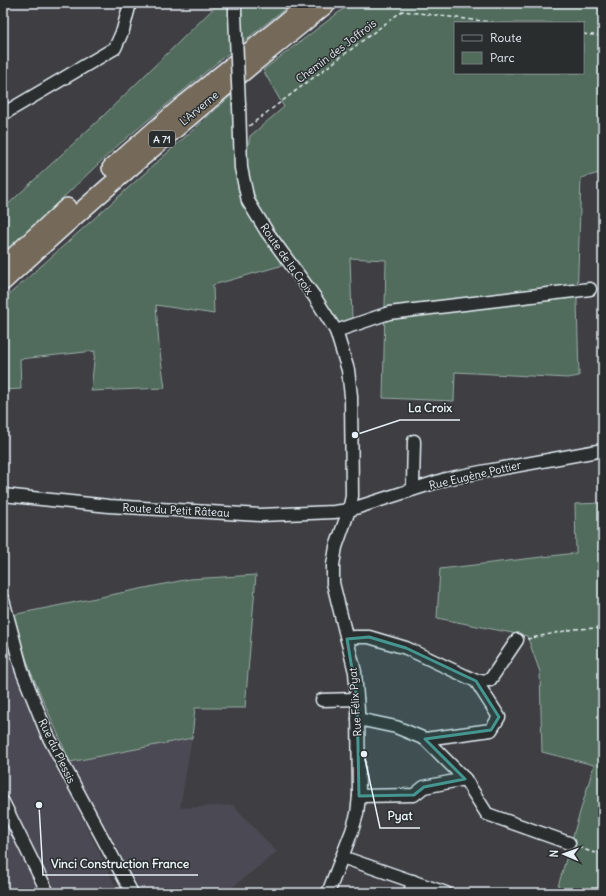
<svg xmlns="http://www.w3.org/2000/svg" width="606" height="896" viewBox="0 0 606 896" font-family="Delius,sans-serif">
  <style>
    .built { fill: #4c4952 }
    .green { fill: #516c5b; stroke: #9caeaa; fill-rule: evenodd }
    .lines { fill: none; stroke-linecap: round; stroke-linejoin: round }
    .minor-casing { stroke: #e8f1f8; stroke-width: 15 }
    .highway-casing { stroke: #e8f1f8; stroke-width: 20 }
    .path { stroke: #e8f1f8; stroke-width: 1.5; stroke-dasharray: 4 3; stroke-linecap: butt }
    .minor { stroke: #2a2d2e; stroke-width: 12 }
    .highway { stroke: #746a5a; stroke-width: 17 }
    .minor-bridge-casing { stroke: #e8f1f8; stroke-width: 15; stroke-linecap: butt }
    .minor-bridge { stroke: #2a2d2e; stroke-width: 12 }
    .marked { fill: #459590; fill-opacity: 0.2; stroke: #459590; stroke-width: 3; stroke-linejoin: round }
    .labels { text-anchor: middle; stroke-width: 3; stroke-linejoin: round; paint-order: stroke }
    .shield { fill: #2a2d2e; stroke: #afb6bb; stroke-width: 1 }
    .shield-label { font-size: 10px; font-weight: bold; fill: #e8f1f8 }
    .street-label { font-size: 11px; fill: #e8f1f8; stroke: #2a2d2e }
    .leader { fill: none; stroke: #e8f1f8; stroke-width: 1.5 }
    .callout-dot { fill: #e8f1f8; stroke: #2a2d2e; stroke-width: 1.5 }
    .callout-label { font-size: 12px; text-anchor: middle; font-weight: bold; fill: #e8f1f8; stroke: #2a2d2e; stroke-width: 3; stroke-linejoin: round; paint-order: stroke }
  </style>
  <rect width="100%" height="100%" fill="#3e3e43"/>
  <filter id="ink" filterUnits="userSpaceOnUse"><feTurbulence type="fractalNoise" baseFrequency=".025" numOctaves="2"/><feDisplacementMap in="SourceGraphic" scale="8" xChannelSelector="R" yChannelSelector="G"/><feConvolveMatrix kernelMatrix="1 2 1 2 8 2 1 2 1" color-interpolation-filters="sRGB"/></filter>
  <g filter="url(#ink)">
    <g class="built">
      <path d="M 3,625 L 16,677 L 33,717 L 119,893 L 3,893 Z"/>
      <path d="M 192,738 L 180,808 L 233,805 L 277,852 L 225,893 L 142,893 L 70,762 Z"/>
    </g>
    <g class="green">
      <path d="M 219,3 L 292,3 L 214,65 L 116,147 L 3,255 L 3,209 L 104,115 Z"/>
      <path d="M 351,3 L 603,3 L 603,172 L 581,178 L 577,301 L 579,376 L 568,378 L 455,372 L 454,401 L 383,398 L 386,260 L 350,258 L 352,318 L 340,325 L 259,207 L 250,183 L 246,158 L 250,136 L 284,107 L 263,70 ZM 455,23 L 583,23 L 583,73 L 455,73 Z"/>
      <path d="M 232,95 L 238,188 L 287,264 L 213,285 L 214,314 L 156,305 L 159,345 L 165,388 L 91,391 L 95,351 L 20,359 L 21,389 L 3,390 L 3,300 Z"/>
      <path d="M 603,503 L 603,893 L 556,893 L 594,765 L 542,752 L 540,672 L 527,636 L 437,618 L 440,569 L 576,553 L 575,504 Z"/>
      <path d="M 256,575 L 245,708 L 195,708 L 192,738 L 70,762 L 30,670 L 12,615 L 189,579 Z"/>
    </g>
    <g class="lines">
      <defs>
        <g id="minor">
          <path d="M 235,3 L 235,14"/>
          <path d="M 239,105 L 241,168 L 248,201 L 267,232 L 314,296 L 336,331 L 348,370 L 351,396 L 352,496 L 349,510 L 336,547 L 333,565 L 333,583 L 355,672 L 358,710 L 359,796 L 357,814 L 352,831 L 328,893"/>
          <path d="M 3,114 L 115,48 L 123,30 L 130,3"/>
          <path d="M 336,331 L 389,313 L 590,289"/>
          <path d="M 414,441 L 413,484 L 414,489"/>
          <path d="M 3,495 L 109,506 L 260,515 L 334,512 L 349,510 L 446,479 L 481,472 L 603,450"/>
          <path d="M 3,600 L 22,671 L 48,736 L 132,893"/>
          <path d="M 347,639 L 354,637 L 369,637 L 406,648 L 476,681 L 499,717 L 491,730 L 425,739"/>
          <path d="M 476,681 L 490,680 L 517,640"/>
          <path d="M 322,700 L 357,699"/>
          <path d="M 358,719 L 396,727 L 425,739 L 465,779 L 487,814 L 569,843"/>
          <path d="M 359,796 L 414,795 L 424,787 L 465,779"/>
          <path d="M 3,802 L 48,893"/>
          <path d="M 342,857 L 446,893"/>
          <path d="M 410,893 L 413,881"/>
        </g>
        <g id="highway">
          <path d="M 111,168 L 182,106 L 309,3"/>
          <path d="M 3,266 L 67,207"/>
          <path d="M 3,282 C 107,185 216,93 328,3"/>
        </g>
      </defs>
      <use href="#minor" class="minor-casing"/>
      <use href="#highway" class="highway-casing"/>
      <g class="path">
        <path d="M 583,34 L 603,36"/>
        <path d="M 249,126 L 402,11 L 498,23"/>
        <path d="M 527,639 L 574,629 L 603,628"/>
        <path d="M 579,847 L 591,852 L 603,854"/>
      </g>
      <use href="#minor" class="minor"/>
      <use href="#highway" class="highway"/>
      <defs>
        <path id="minor-bridge" d="M 235,14 L 239,105"/>
      </defs>
      <use href="#minor-bridge" class="minor-bridge-casing"/>
      <use href="#minor-bridge" class="minor-bridge"/>
    </g>
  </g>
  <path class="marked" d="M 369,637 L 406,648 L 476,681 L 499,717 L 491,730 L 425,739 L 465,779 L 424,787 L 414,795 L 359,796 L 357,699 L 347,639 Z"/>
  <g class="labels">
    <rect class="shield" x="149" y="131" width="26" height="16" rx="3"/>
    <g class="shield-label">
      <text x="162" y="143">A 71</text>
    </g>
    <g class="street-label">
      <text transform="translate(336 51) rotate(-37)" y="4">Chemin des Joffrois</text>
      <text transform="translate(199 108) rotate(-40)" y="4">L'Arverne</text>
      <text transform="translate(287 259) rotate(55)" y="4">Route de la Croix</text>
      <text transform="translate(475 475) rotate(-13)" y="4">Rue Eugène Pottier</text>
      <text transform="translate(176 510) rotate(3)" y="4">Route du Petit Râteau</text>
      <text transform="translate(355 702) rotate(-94)" y="4">Rue Félix Pyat</text>
      <text transform="translate(57 751) rotate(64)" y="4">Rue du Plessis</text>
    </g>
  </g>
  <path class="leader" d="M355 435L400 420H460M364 754L380 828H420M39 805L43 875H198"/>
  <g class="callout-dot">
    <circle cx="355" cy="435" r="4"/>
    <circle cx="364" cy="754" r="4"/>
    <circle cx="39" cy="805" r="4"/>
  </g>
  <g class="callout-label">
    <text x="430" y="412">La Croix</text>
    <text x="400" y="820">Pyat</text>
    <text x="120" y="868">Vinci Construction France</text>
  </g>
  <rect width="606" height="896" fill="none" stroke="#2a2d2e" stroke-width="16"/>
  <rect x="8" y="8" width="590" height="880" fill="none" stroke="#e8f1f8" stroke-width="1.5" filter="url(#ink)"/>
  <rect x="454" y="22" width="130" height="52" fill="#2a2d2e" stroke="#767b7f"/>
  <rect x="462" y="35" width="20" height="6" fill="#2a2d2e" stroke="#767b7f"/>
  <text x="490" y="42" font-size="12" fill="#e8f1f8">Route</text>
  <rect x="462" y="52" width="20" height="12" fill="#516c5b" stroke="#767b7f"/>
  <text x="490" y="62" font-size="12" fill="#e8f1f8">Parc</text>
  <g transform="translate(564 854) rotate(272)" stroke="#2a2d2e" stroke-width="3" paint-order="stroke">
  <path d="M0-3L7 15L0 10L-7 15Z" fill="#e8f1f8"/>
  <text y="-6" font-size="11" font-weight="bold" text-anchor="middle" fill="#e8f1f8">N</text>
  </g>
</svg>
